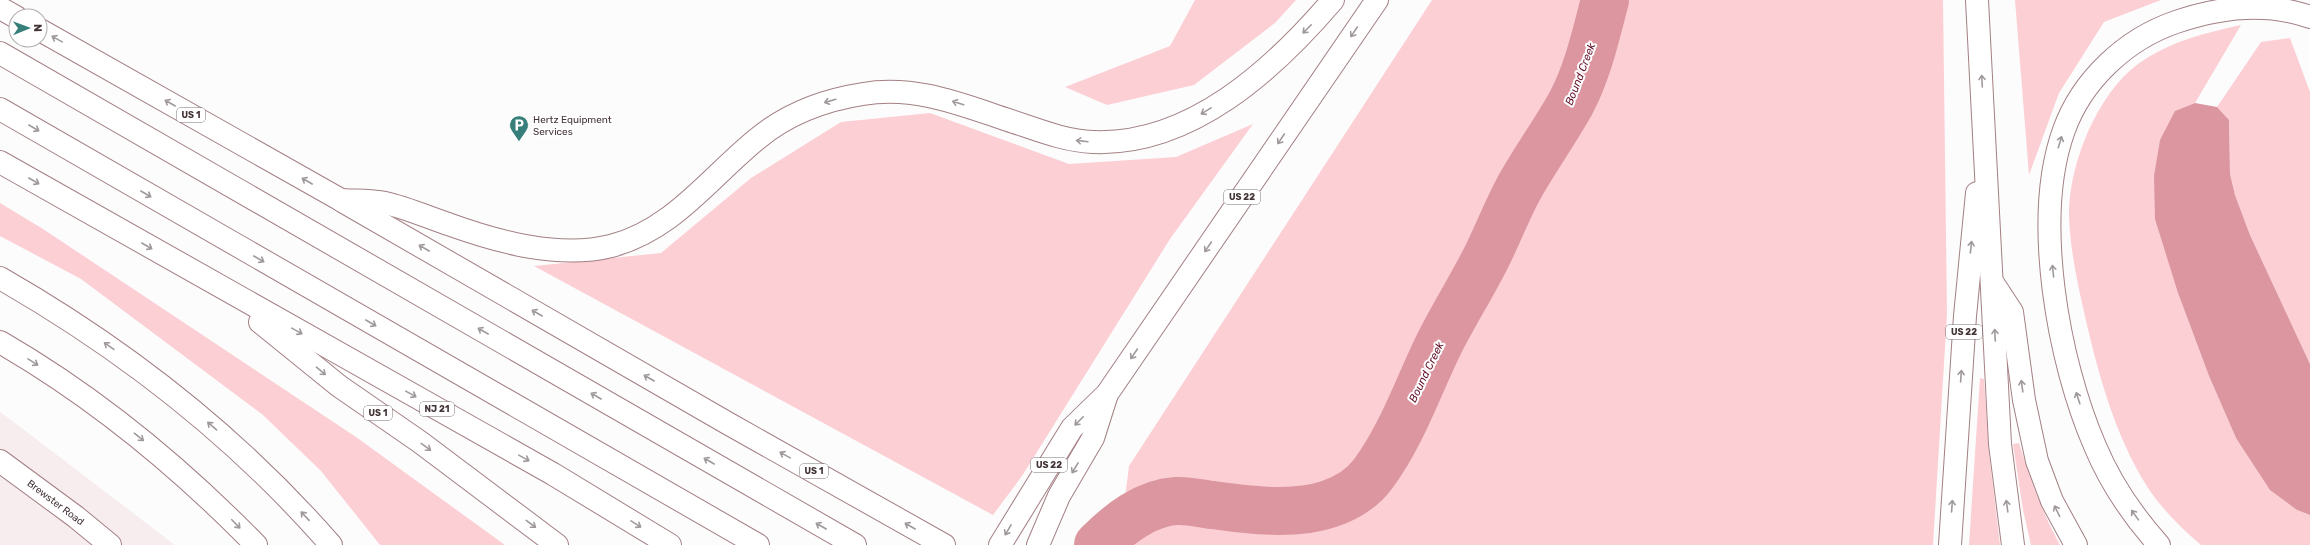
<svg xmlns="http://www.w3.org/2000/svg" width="2310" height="545" viewBox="0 0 2310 545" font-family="Rubik,sans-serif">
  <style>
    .built { fill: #f7edee }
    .green { fill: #fccfd5 }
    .water { fill: #db96a0 }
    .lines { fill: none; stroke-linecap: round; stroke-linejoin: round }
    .river { stroke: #db96a0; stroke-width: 48 }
    .tertiary-casing { stroke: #a37f83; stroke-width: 24 }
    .trunk-casing { stroke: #a37f83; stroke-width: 24 }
    .motorway-casing { stroke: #a37f83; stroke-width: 24 }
    .tertiary { stroke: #fff; stroke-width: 22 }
    .trunk { stroke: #fff; stroke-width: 22 }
    .motorway { stroke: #fff; stroke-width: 22 }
    .oneway { stroke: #a0999a }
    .labels { text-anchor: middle; stroke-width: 4; stroke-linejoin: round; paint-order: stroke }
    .shield { fill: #fff; stroke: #7b7072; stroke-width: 1 }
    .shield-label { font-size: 9px; font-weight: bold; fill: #423335 }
    .poi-label { font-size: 10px; fill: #423335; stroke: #fff; text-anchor: start }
    .street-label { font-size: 10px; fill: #423335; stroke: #fff }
    .water-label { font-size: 11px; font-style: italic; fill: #621028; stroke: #fff }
  </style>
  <rect width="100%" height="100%" fill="#fcfcfc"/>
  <path class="built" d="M 0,412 L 11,420 L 175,545 L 0,545 Z"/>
  <g class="green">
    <path d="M 1195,0 L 1296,0 L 1275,23 L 1194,85 L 1107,105 L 1065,87 L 1170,46 Z"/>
    <path d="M 1432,0 L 1943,0 L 1947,314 L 1933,545 L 1119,545 L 1129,466 Z"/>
    <path d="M 2015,0 L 2161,0 L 2104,22 L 2059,93 L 2029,175 Z"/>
    <path d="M 2241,25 L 2195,103 L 2175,111 L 2178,293 L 2209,376 L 2236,438 L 2297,510 L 2310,515 L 2310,545 L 2201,545 C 2182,529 2162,509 2148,488 C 2114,434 2098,373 2084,312 C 2077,281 2070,248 2069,216 C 2068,166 2097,94 2138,64 C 2169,42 2204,33 2241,25 Z"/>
    <path d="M 2290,38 L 2310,92 L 2310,364 L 2250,235 L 2235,195 L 2230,174 L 2229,120 L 2217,107 L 2261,42 Z"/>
    <path d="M 930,113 L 1069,164 L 1176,157 L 1253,124 L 1170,239 L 1022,476 L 993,515 L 534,266 L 661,253 L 751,178 L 841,122 Z"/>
    <path d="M 0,203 L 43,229 L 356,437 L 505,545 L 380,545 L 321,471 L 263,415 L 81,279 L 0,236 Z"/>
    <path d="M 1980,378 L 1984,379 L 1989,453 L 2000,545 L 1969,545 Z"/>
    <path d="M 2019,443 C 2030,479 2042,512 2060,545 L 2031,545 L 2023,510 L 2013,444 Z"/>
  </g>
  <path class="water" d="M 2195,103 L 2217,107 L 2229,120 L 2230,174 L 2235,195 L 2250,235 L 2310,364 L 2310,515 L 2297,510 L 2270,490 L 2236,438 L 2209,376 L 2178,293 L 2155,219 L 2154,176 L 2160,140 L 2175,111 Z"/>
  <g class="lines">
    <path class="river" d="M 1098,545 C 1119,524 1145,503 1176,501 C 1189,500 1201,504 1213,505 C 1249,510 1294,516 1329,504 C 1347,498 1362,489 1373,474 C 1402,435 1418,387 1439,344 C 1454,314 1472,286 1487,256 C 1498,234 1507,210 1519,188 C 1535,159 1555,132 1571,103 C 1588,71 1596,34 1605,0"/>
    <defs>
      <path id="tertiary" d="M 0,461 L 76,517 L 110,545"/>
      <g id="trunk">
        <path d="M 0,8 L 16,17"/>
        <path d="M 40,30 L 341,200"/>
      </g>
      <g id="motorway">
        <path d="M 1977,0 L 2000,444 L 2013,545"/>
        <path d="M 0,53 L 855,545"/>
        <path d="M 0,109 L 758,545"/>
        <path d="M 0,162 L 553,474 L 670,545"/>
        <path d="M 341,200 C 355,201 371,200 385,203 C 407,208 427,217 448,224 C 498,242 559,259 611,246 C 673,230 709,178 757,139 C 787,114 824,100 863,94 C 914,85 960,104 1008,120 C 1036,129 1064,141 1093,142 C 1191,146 1274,69 1333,0"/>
        <path d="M 344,202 L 729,424 L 944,545"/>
        <path d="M 0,278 C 124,349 237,437 331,545"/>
        <path d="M 1993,283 L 2012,312 L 2024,400 L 2037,461 L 2052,501 L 2076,545"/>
        <path d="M 260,322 L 339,386 L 420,442 L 557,545"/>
        <path d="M 0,342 C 95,397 179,466 256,545"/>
        <path d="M 1000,545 L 1072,428 L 1107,394 L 1377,0"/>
        <path d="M 1038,545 L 1059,496 L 1093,438 L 1106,397"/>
        <path d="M 1950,545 L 1965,316 L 1977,193"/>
        <path d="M 2159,545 C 2133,516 2110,482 2095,446 C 2058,361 2032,218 2064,130 C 2082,80 2126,39 2176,22 C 2220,7 2265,1 2310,17"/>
      </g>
    </defs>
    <use href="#tertiary" class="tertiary-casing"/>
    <use href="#trunk" class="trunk-casing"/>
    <use href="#motorway" class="motorway-casing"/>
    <use href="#tertiary" class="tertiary"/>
    <use href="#trunk" class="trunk"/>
    <use href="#motorway" class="motorway"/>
  </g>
  <defs><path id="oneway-shaft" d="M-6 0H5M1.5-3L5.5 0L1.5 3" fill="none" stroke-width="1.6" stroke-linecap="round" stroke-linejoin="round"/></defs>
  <g class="oneway">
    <use href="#oneway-shaft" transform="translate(1307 29) rotate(135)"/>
    <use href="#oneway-shaft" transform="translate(1354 32) rotate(124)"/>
    <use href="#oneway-shaft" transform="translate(57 39) rotate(-151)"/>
    <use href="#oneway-shaft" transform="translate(1982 81) rotate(-93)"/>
    <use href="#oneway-shaft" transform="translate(830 101) rotate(164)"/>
    <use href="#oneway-shaft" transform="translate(170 103) rotate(-150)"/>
    <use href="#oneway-shaft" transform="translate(958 103) rotate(-162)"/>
    <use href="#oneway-shaft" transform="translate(1206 111) rotate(149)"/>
    <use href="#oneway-shaft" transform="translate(34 128) rotate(30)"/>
    <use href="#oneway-shaft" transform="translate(1281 139) rotate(124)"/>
    <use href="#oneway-shaft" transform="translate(1082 141) rotate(-173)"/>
    <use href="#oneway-shaft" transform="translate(2060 142) rotate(-73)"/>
    <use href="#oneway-shaft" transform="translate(34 181) rotate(30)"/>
    <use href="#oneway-shaft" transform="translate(307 181) rotate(-150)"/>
    <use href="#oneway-shaft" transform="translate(146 194) rotate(30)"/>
    <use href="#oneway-shaft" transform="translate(147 246) rotate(30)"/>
    <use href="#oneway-shaft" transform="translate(1208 247) rotate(124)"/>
    <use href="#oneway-shaft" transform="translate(1971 247) rotate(-84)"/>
    <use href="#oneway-shaft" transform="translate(424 248) rotate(-150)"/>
    <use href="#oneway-shaft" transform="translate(259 259) rotate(30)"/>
    <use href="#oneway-shaft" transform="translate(2053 271) rotate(-96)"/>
    <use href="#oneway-shaft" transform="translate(537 313) rotate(-150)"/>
    <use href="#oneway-shaft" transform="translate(371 323) rotate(30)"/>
    <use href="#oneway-shaft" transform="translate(297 331) rotate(29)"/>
    <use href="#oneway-shaft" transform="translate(483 331) rotate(-150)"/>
    <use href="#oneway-shaft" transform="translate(1995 335) rotate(-93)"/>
    <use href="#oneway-shaft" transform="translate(109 346) rotate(-145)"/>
    <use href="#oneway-shaft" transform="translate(1134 354) rotate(124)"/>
    <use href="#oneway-shaft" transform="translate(33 362) rotate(32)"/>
    <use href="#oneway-shaft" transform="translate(321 371) rotate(40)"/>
    <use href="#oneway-shaft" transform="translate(1961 376) rotate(-86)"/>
    <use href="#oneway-shaft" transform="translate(649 378) rotate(-150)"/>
    <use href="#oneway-shaft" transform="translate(2022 386) rotate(-98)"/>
    <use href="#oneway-shaft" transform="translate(411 394) rotate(29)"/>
    <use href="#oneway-shaft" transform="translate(596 396) rotate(-150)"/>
    <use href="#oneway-shaft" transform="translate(2078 398) rotate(-108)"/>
    <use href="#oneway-shaft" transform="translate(1079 421) rotate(135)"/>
    <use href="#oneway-shaft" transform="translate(212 426) rotate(-139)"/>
    <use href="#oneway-shaft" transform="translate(139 437) rotate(39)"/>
    <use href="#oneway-shaft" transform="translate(426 447) rotate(36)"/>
    <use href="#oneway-shaft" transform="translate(785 455) rotate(-151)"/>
    <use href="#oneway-shaft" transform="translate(524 458) rotate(29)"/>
    <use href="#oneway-shaft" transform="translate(709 461) rotate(-150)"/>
    <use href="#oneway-shaft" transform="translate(1075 468) rotate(121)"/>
    <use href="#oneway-shaft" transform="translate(1952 506) rotate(-86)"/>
    <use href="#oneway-shaft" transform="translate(2007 506) rotate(-98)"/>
    <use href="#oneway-shaft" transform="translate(2057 511) rotate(-116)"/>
    <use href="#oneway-shaft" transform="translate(2135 515) rotate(-126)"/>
    <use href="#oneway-shaft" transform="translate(305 516) rotate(-133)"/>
    <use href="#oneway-shaft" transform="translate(236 524) rotate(46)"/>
    <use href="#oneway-shaft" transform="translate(531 524) rotate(37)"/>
    <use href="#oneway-shaft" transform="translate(636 524) rotate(32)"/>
    <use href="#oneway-shaft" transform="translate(821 526) rotate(-150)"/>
    <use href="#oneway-shaft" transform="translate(910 526) rotate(-150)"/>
    <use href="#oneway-shaft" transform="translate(1008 530) rotate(120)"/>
  </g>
  <defs>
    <symbol id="parking-pin" viewBox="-11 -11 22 30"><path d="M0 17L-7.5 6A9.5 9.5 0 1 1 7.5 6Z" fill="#377f7a" stroke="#fff"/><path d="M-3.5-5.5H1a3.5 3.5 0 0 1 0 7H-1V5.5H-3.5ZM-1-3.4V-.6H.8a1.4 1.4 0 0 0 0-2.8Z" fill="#fff"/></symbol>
  </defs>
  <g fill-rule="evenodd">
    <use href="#parking-pin" x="508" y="114" width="22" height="30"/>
  </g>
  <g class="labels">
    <g class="shield">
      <rect x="177" y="108" width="28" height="14" rx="3"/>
      <rect x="1224" y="190" width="36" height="14" rx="3"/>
      <rect x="1946" y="325" width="36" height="14" rx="3"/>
      <rect x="420" y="402" width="34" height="14" rx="3"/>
      <rect x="364" y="406" width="28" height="14" rx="3"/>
      <rect x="1031" y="458" width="36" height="14" rx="3"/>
      <rect x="800" y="464" width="28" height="14" rx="3"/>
    </g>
    <g class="shield-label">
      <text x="191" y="118">US 1</text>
      <text x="1242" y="200">US 22</text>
      <text x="1964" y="335">US 22</text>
      <text x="437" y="412">NJ 21</text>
      <text x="378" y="416">US 1</text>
      <text x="1049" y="468">US 22</text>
      <text x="814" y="474">US 1</text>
    </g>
    <g class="poi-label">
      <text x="533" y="123">Hertz Equipment<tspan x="533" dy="12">Services</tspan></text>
    </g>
    <g class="street-label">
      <text transform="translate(56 502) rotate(37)" y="4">Brewster Road</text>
    </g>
    <g class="water-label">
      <text transform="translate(1580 74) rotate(-69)" y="4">Bound Creek</text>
      <text transform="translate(1426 372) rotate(-64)" y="4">Bound Creek</text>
    </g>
  </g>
  <g transform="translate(28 28) rotate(89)"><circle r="19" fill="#ffffff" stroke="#b3adae"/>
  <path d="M0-3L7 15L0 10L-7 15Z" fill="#377f7a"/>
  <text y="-6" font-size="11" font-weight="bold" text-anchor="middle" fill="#423335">N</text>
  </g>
</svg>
